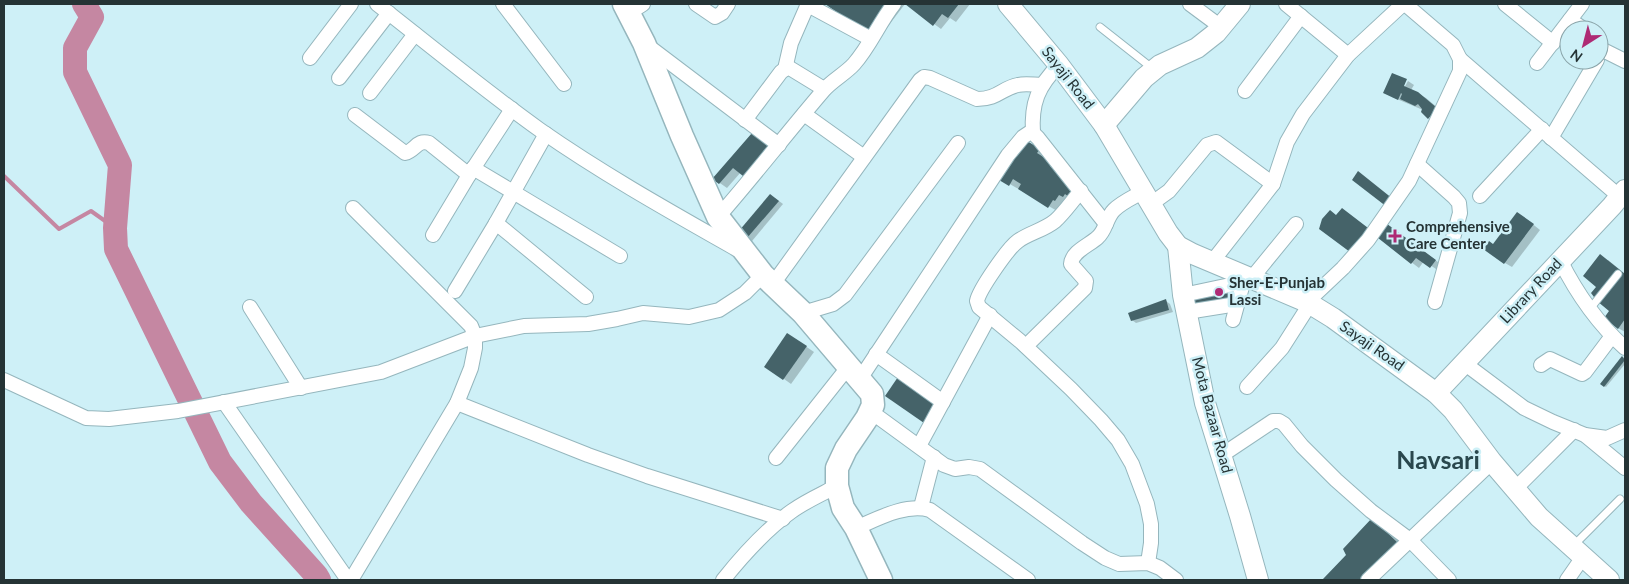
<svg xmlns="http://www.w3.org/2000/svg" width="1629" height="584" viewBox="0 0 1629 584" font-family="Lato,sans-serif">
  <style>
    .shadow { fill: #0003 }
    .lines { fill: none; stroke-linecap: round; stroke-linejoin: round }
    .stream { stroke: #c587a2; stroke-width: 4 }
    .river { stroke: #c587a2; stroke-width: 24 }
    .building { fill: #456369 }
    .lane-casing { stroke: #95b6bd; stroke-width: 9 }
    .street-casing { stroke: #95b6bd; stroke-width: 16 }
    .secondary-casing { stroke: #95b6bd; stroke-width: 22 }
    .primary-casing { stroke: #95b6bd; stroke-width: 25 }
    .lane { stroke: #fff; stroke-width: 7 }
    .street { stroke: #fff; stroke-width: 14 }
    .secondary { stroke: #fff; stroke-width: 20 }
    .primary { stroke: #fff; stroke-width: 22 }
    .poi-dot { fill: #ae2a74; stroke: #cef0f7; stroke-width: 2 }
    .labels { text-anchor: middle; stroke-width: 5; stroke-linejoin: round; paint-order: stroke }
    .street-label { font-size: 15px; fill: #253335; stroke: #cef0f7 }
    .poi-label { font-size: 15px; font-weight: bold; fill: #253335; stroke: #cef0f7; text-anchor: start }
    .town-label { font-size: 25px; font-weight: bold; fill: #29474d; stroke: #cef0f7 }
  </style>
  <rect width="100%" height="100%" fill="#cef0f7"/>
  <g class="shadow">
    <path d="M 827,4 L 905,4 L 879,38 Z"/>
    <path d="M 907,4 L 970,4 L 956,22 L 950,18 L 941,29 Z"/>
    <path d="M 1408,81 L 1414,85 L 1411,90 L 1426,98 L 1444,113 L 1436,122 L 1429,117 L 1423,110 L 1392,97 L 1402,92 Z"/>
    <path d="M 752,134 L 775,152 L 751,179 L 741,172 L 727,188 L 714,179 Z"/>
    <path d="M 1025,141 L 1049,155 L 1074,182 L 1066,206 L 1059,212 L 1001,179 Z"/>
    <path d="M 775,198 L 783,204 L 747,247 L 742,244 Z"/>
    <path d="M 1337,216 L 1375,234 L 1384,222 L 1442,265 L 1439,271 L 1424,261 L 1419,268 L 1378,237 L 1373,244 Z"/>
    <path d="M 1525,218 L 1540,230 L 1512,267 L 1505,263 L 1494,245 Z"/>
    <path d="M 1608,260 L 1625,274 L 1625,332 L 1618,328 L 1598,287 Z"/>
    <path d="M 1166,301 L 1170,304 L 1173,312 L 1136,323 L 1132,320 Z"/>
    <path d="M 795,339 L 814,352 L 791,384 L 766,366 Z"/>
    <path d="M 1623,357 L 1625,359 L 1625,364 L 1606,387 L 1601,384 Z"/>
    <path d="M 1383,526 L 1408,550 L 1379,580 L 1327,580 L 1325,578 Z"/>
  </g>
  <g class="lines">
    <path class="stream" d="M 4,176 L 59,229 L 91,211 L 115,228"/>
    <path class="river" d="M 84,4 L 92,17 L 75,48 L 75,72 L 120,165 L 115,228 L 116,249 L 220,462 L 251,503 L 316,575 L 319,580"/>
  </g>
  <g class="building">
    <path d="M 825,4 L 891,4 L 868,34 Z"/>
    <path d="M 905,4 L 959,4 L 948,18 L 942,14 L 933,26 Z"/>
    <path d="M 1392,73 L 1407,79 L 1404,86 L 1418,92 L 1437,108 L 1428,119 L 1421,112 L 1422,109 L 1418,104 L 1415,106 L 1400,99 L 1402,94 L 1401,93 L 1398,100 L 1383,93 Z"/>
    <path d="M 752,133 L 768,146 L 743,176 L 733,168 L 719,184 L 712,179 Z"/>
    <path d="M 1024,139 L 1040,149 L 1037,153 L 1053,163 L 1050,166 L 1064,175 L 1075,186 L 1069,197 L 1065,194 L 1063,197 L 1059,195 L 1055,201 L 1053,200 L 1048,208 L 1018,189 L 1021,184 L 1013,179 L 1009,186 L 999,180 Z"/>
    <path d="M 1358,171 L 1393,199 L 1387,207 L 1352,180 Z"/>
    <path d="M 770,194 L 779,201 L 741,245 L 733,238 Z"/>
    <path d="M 1342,208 L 1372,231 L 1350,252 L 1319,229 L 1322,219 L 1330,210 L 1336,215 Z"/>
    <path d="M 1517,212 L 1534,224 L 1504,264 L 1483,249 L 1489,241 L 1493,244 Z"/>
    <path d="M 1383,221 L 1436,260 L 1430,268 L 1416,258 L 1411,264 L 1373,234 Z"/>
    <path d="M 1600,254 L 1625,274 L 1625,319 L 1618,329 L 1604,318 L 1609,311 L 1597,301 L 1591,293 L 1596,287 L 1583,276 Z"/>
    <path d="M 1233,287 L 1236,300 L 1194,308 L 1192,295 Z"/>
    <path d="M 1166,299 L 1169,310 L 1131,321 L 1128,313 Z"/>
    <path d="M 787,333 L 807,346 L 783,380 L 764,367 Z"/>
    <path d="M 1622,356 L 1625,360 L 1604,387 L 1600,384 Z"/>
    <path d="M 898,377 L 937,404 L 924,423 L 885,396 Z"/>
    <path d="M 1372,518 L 1399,544 L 1364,580 L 1325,580 L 1323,579 L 1346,555 L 1343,549 Z"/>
  </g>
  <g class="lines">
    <defs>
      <g id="lane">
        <path d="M 1100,27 L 1152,68"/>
        <path d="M 1589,310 L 1618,274"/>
        <path d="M 1574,545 L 1620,499"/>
      </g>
      <g id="street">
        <path d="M 377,4 C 431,46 484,90 540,130 C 603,174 671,212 738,250"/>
        <path d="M 503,4 L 564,84"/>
        <path d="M 696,4 L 715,17 L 722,13 L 728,4"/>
        <path d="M 1190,4 L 1221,27"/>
        <path d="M 1286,4 L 1348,55"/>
        <path d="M 1505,4 L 1553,43"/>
        <path d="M 808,5 L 871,39"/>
        <path d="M 629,13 L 643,4"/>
        <path d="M 1570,20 L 1585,30"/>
        <path d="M 648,46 L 779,145"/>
        <path d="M 1603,50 L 1625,61"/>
        <path d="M 310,58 L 351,4"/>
        <path d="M 1460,59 L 1620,197"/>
        <path d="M 1537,63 L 1582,4"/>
        <path d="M 785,69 L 791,43 L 808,4"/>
        <path d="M 339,78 L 389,13"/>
        <path d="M 1245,91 L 1301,16"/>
        <path d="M 370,93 L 415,34"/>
        <path d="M 804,114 L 864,157"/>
        <path d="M 355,115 L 405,153 C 415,151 417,139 429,143 L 469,175"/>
        <path d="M 745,120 L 781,72 L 788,67 L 824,89"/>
        <path d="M 1033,133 C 1031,103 1038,86 1059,65"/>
        <path d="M 1551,138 L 1597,60"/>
        <path d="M 1417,164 L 1454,197 L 1459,203 L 1460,213 L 1435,302"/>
        <path d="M 473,168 L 620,256"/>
        <path d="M 1081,191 C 1072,201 1065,212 1055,221 C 1044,230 1029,233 1018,241 C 1008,248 979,290 977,301 L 979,307 L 1020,341 L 1071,389 L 1101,420 L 1118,440 L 1132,464 L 1147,504 L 1151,524 L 1151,543 L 1148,563"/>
        <path d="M 1480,196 L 1542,129"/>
        <path d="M 1151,204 L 1169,191 L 1207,145 L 1216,142 L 1273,184"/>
        <path d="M 718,217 C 754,176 787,133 823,91 C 831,81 845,74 854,64 C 870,46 879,23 894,4"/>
        <path d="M 496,223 L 586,297"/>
        <path d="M 433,235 L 469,175 L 512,109"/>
        <path d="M 1560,260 C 1577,294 1597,323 1625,348"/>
        <path d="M 1212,262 L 1273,184 L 1287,142 L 1303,114 L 1348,55 L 1403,4"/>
        <path d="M 1251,279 L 1296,224"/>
        <path d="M 773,284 L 920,80 L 924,77 L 930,78 L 977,99 C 998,99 1002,88 1018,85 C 1026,83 1034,85 1042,85"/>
        <path d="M 455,291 L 496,223 L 546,134"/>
        <path d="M 1183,295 L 1244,282"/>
        <path d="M 1307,302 L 1343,268 L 1368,240 L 1409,181 L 1460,71 L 1460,59 L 1453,45 L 1405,4"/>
        <path d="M 250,307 L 301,388"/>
        <path d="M 1187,312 L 1237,304"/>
        <path d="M 803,313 L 833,304 L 845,295 L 958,143"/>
        <path d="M 1233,320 L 1245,276"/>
        <path d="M 1026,346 L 1085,288 L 1086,281 L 1071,264 C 1072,251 1090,245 1098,237 C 1106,230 1106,218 1114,210 C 1122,202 1134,197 1144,191"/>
        <path d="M 876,354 L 943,402"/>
        <path d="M 1464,363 L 1524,408 L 1553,422 L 1585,435 L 1607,438 L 1625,430"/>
        <path d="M 1541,365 L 1550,359 L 1582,374 L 1585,372 L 1612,336"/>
        <path d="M 860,379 L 1008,155 L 1023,137 L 1029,133 L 1033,133 L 1038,138 L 1106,224"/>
        <path d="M 4,380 L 86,418 L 109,419 L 178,411 L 381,372 L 475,336 L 524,326 L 588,324 L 617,319 L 643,313 L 689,317 L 719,310 L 745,293 L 763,275"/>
        <path d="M 1247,387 L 1282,348 L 1310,304"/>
        <path d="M 224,402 L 348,580"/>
        <path d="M 457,403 L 588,455 L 647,476 L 783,519"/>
        <path d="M 870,411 L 944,465 L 955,469 L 969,467 L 980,469 L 1082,543 L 1105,558 L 1119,564 L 1148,563 L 1160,568 L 1176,580"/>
        <path d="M 1585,435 L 1625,468"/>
        <path d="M 919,446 L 990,315"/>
        <path d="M 1222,455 L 1273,421 L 1279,421 L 1284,424 L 1302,446 L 1336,480 L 1371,511 L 1410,540 L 1449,580"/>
        <path d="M 776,458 L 849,366"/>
        <path d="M 1515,489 L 1574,430"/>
        <path d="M 921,507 L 934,457"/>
        <path d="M 856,528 C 877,519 906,503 930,510 L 1028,580"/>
        <path d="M 351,580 L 457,403 L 471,368 L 475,348 L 475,336 L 471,326 L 353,208"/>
        <path d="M 723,580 C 743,555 765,530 792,511 C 806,501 822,494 837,486"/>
        <path d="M 1368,580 L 1492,462"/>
        <path d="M 1567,580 L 1583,557"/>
      </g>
      <g id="secondary">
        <path d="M 1008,4 L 1059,65 L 1104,125 L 1168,233 L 1178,246 L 1193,254 L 1307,302 L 1333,318 L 1436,393 L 1453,410 L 1492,462 L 1539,517 L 1609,580"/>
        <path d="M 1104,125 L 1144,78 L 1160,65 L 1197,48 L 1216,33 L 1240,4"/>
        <path d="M 1178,246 L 1183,295 L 1205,403 L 1240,516 L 1258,580"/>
        <path d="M 1436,393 L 1612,206 L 1625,190"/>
      </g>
      <path id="primary" d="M 624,4 L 644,43 L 682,136 L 718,217 L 763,275 L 803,313 L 872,394 L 873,405 L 867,418 L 846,449 L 837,468 L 837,486 L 843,508 L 856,528 L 881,580"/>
    </defs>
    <use href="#lane" class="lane-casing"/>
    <use href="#street" class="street-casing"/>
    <use href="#secondary" class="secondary-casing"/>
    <use href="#primary" class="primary-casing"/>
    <use href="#lane" class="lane"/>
    <use href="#street" class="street"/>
    <use href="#secondary" class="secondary"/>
    <use href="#primary" class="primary"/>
  </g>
  <g class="poi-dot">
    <path d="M1392.5 228.5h5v5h5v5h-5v5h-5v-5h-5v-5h5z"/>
    <circle cx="1219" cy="292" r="5"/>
  </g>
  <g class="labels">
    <g class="street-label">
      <text transform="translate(1068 78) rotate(52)" y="5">Sayaji Road</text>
      <text transform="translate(1531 291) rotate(-47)" y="5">Library Road</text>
      <text transform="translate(1372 346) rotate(35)" y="5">Sayaji Road</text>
      <text transform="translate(1212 415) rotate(75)" y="5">Mota Bazaar Road</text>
    </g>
    <g class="poi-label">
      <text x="1406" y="232">Comprehensive<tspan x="1406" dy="17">Care Center</tspan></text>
      <text x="1229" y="288">Sher-E-Punjab<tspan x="1229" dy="17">Lassi</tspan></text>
    </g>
    <g class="town-label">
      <text x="1438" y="469">Navsari</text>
    </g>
  </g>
  <rect width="1629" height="584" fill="none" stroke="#253335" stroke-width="10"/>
  <g transform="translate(1584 45) rotate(216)"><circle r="24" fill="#cef0f7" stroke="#8aa4a9"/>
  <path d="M0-4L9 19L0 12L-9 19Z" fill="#ae2a74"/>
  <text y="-8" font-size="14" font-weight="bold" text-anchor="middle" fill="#253335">N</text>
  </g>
</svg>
